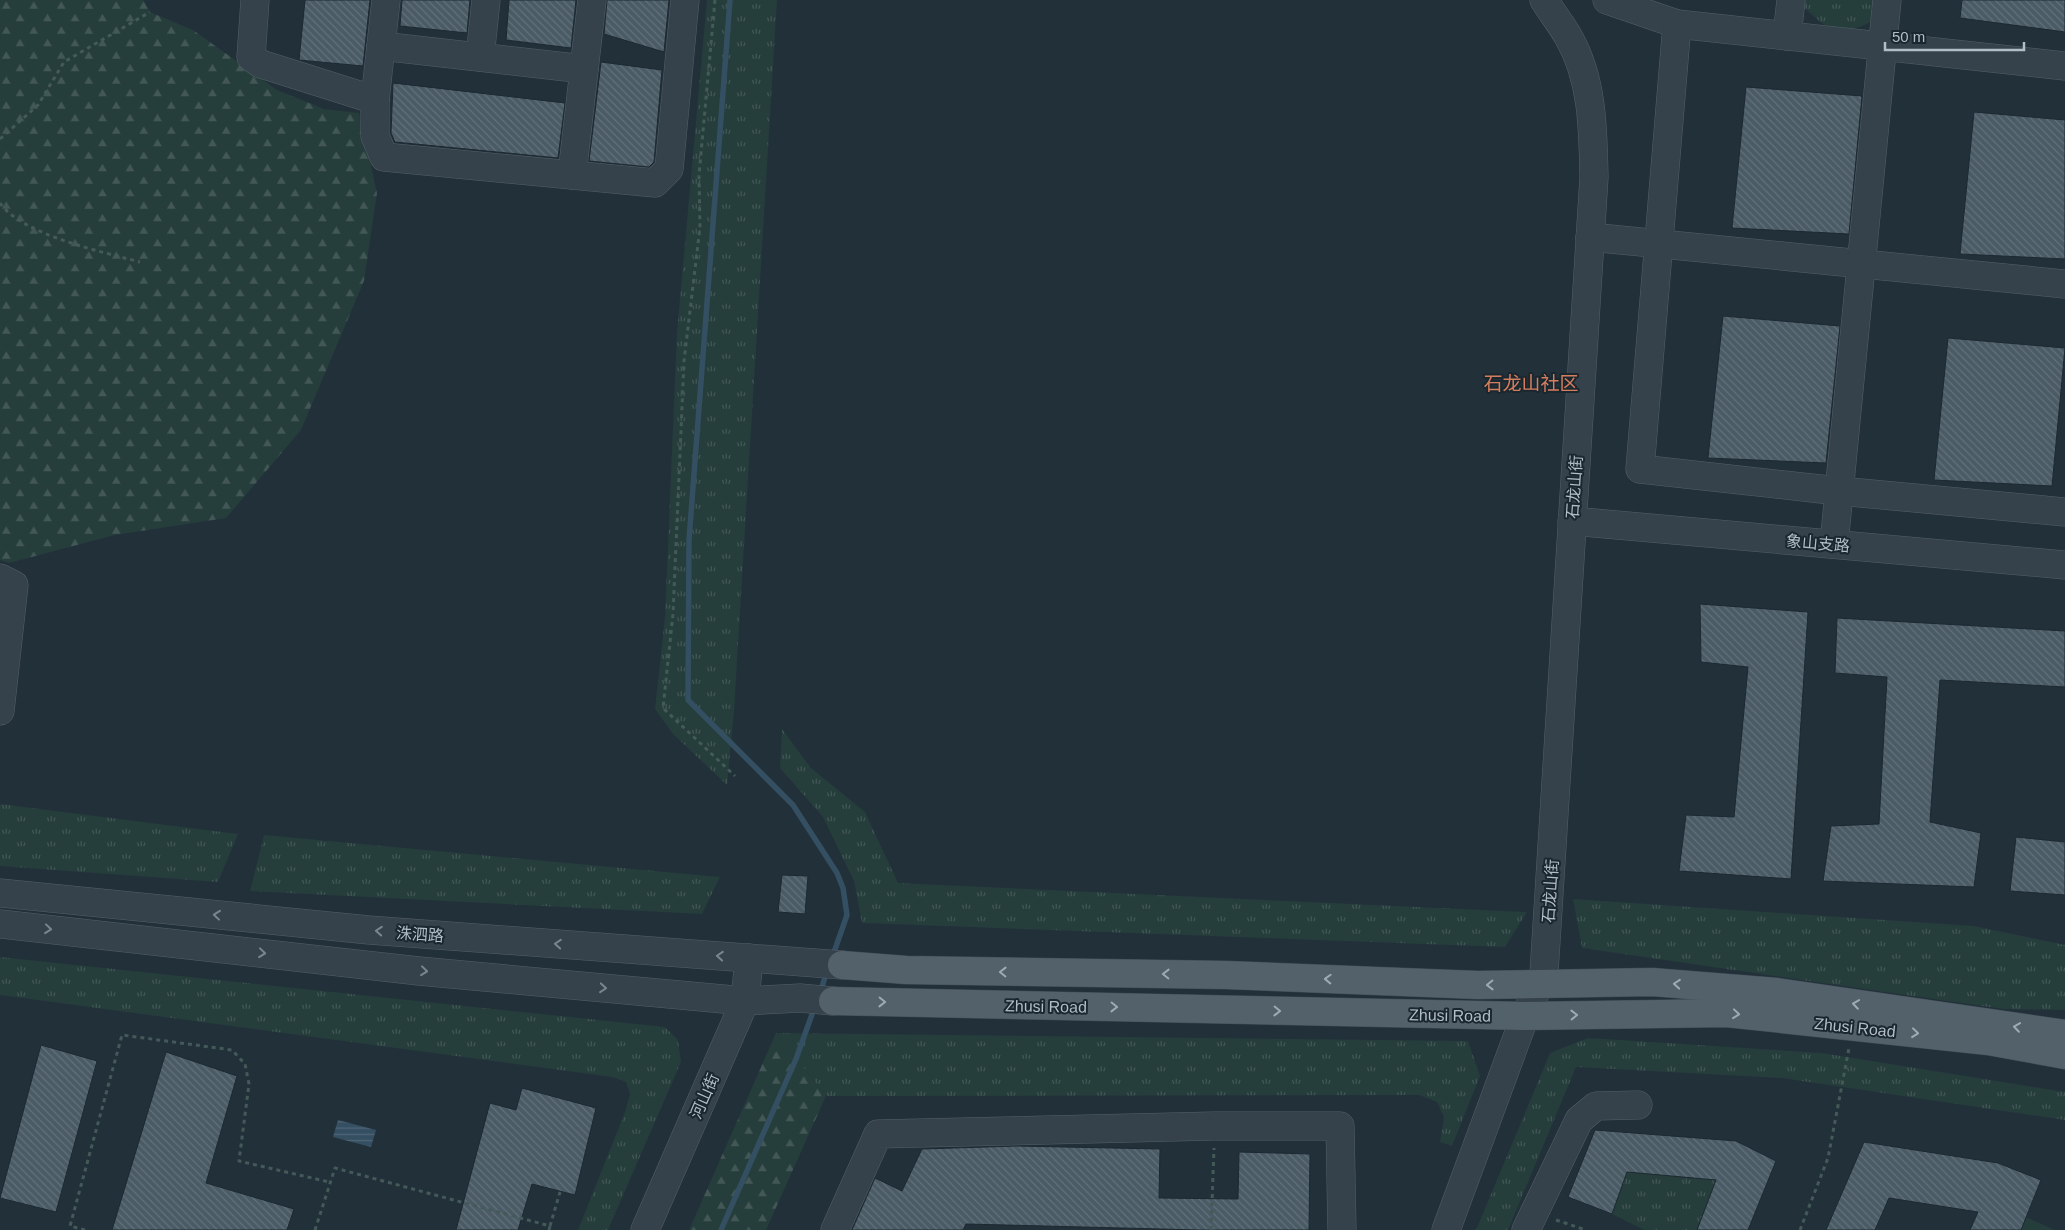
<svg xmlns="http://www.w3.org/2000/svg" width="2065" height="1230" viewBox="0 0 2065 1230" font-family="Arial,'Noto Sans SC',sans-serif">
  <style>
    .grass { fill: url(#grass-tufts) }
    .forest { fill: url(#forest-firs) }
    .pitch { fill: #253d3b }
    .water { fill: url(#water-rules) }
    .lines { fill: none; stroke-linecap: round; stroke-linejoin: round }
    .stream { stroke: #354f62; stroke-width: 5.5 }
    .building { fill: url(#building-back-hatch); stroke: #1d2931 }
    .minor-casing { stroke: #546068; stroke-width: 29 }
    .major-casing { stroke: #3f4b54; stroke-width: 29 }
    .path { stroke: #445a59; stroke-width: 3; stroke-dasharray: 4 4; stroke-linecap: butt }
    .minor { stroke: #36424b; stroke-width: 28 }
    .major { stroke: #53616b; stroke-width: 28 }
    .oneway { stroke: #7a868f }
    .oneway2 { stroke: #9eabb5 }
    .labels { text-anchor: middle; stroke-width: 4; stroke-linejoin: round; paint-order: stroke }
    .street-label { font-size: 16px; fill: #b1bdc7; stroke: #1b272f }
    .quarter-label { font-size: 19px; fill: #d47e5e; stroke: #1b272f }
  </style>
  <defs>
    <pattern id="grass-tufts" width="24" height="20" patternUnits="userSpaceOnUse" patternTransform="scale(1.25)"><rect width="24" height="20" fill="#253d3b"/><path d="M3 7l-1-3M5 7V3M7 7l1-3M15 17l-1-3M17 17v-4M19 17l1-3" fill="none" stroke="#425756"/></pattern>
    <pattern id="forest-firs" width="22" height="20" patternUnits="userSpaceOnUse" patternTransform="scale(1.25)"><rect width="22" height="20" fill="#253d3b"/><path d="M5 1l3.5 6h-7zM16 11l3.5 6h-7z" fill="#425756"/></pattern>
    <pattern id="water-rules" width="6" height="5" patternUnits="userSpaceOnUse" patternTransform="scale(1.25)"><rect width="6" height="5" fill="#354f62"/><path d="M0 2.5h6" fill="none" stroke="#506677"/></pattern>
    <pattern id="building-back-hatch" width="6" height="6" patternUnits="userSpaceOnUse" patternTransform="scale(1.25)"><rect width="6" height="6" fill="#4a5b66"/><path d="M-1 5l2 2M0 0l6 6M5-1l2 2" fill="none" stroke="#62717a"/></pattern>
  </defs>
  <rect width="100%" height="100%" fill="#22303a"/>
  <g class="grass">
    <path d="M 707,0 L 777,0 L 734,711 L 727,785 L 673,734 L 655,709 L 665,617 L 677,332 Z"/>
    <path d="M 1803,0 L 1878,0 L 1875,20 C 1836,39 1833,33 1802,6 Z"/>
    <path d="M 782,729 L 811,768 L 865,812 L 898,883 L 1527,912 L 1505,947 L 862,923 L 854,881 L 823,817 L 780,768 Z"/>
    <path d="M 0,804 L 238,834 L 218,882 L 0,866 Z"/>
    <path d="M 264,835 L 720,877 L 702,914 L 250,891 Z"/>
    <path d="M 1573,899 L 1974,926 L 2065,945 L 2065,1010 L 2003,1009 L 1582,948 Z"/>
    <path d="M 0,957 L 665,1027 L 678,1040 L 681,1062 L 608,1230 L 578,1230 L 625,1112 L 630,1094 L 626,1082 L 612,1077 L 0,995 Z"/>
    <path d="M 776,1033 L 1468,1041 L 1480,1076 L 1452,1146 L 1440,1142 L 1444,1117 L 1437,1102 L 1419,1095 L 826,1096 Z"/>
    <path d="M 1588,1038 L 1822,1053 L 2065,1092 L 2065,1120 L 1782,1078 L 1576,1067 L 1508,1230 L 1476,1230 L 1550,1053 Z"/>
    <path d="M 1627,1172 L 1716,1180 L 1697,1230 L 1644,1230 L 1612,1214 Z"/>
  </g>
  <g class="forest">
    <path d="M 0,0 L 143,0 L 150,12 L 193,30 L 277,90 L 324,109 L 359,113 L 377,193 L 364,281 L 301,430 L 226,518 L 115,535 L 9,563 L 0,560 Z"/>
    <path d="M 776,1033 L 826,1096 L 766,1230 L 689,1230 Z"/>
  </g>
  <path class="pitch" d="M 2026,1217 L 2055,1230 L 2021,1230 Z"/>
  <path class="water" d="M 338,1120 L 376,1130 L 371,1147 L 333,1137 Z"/>
  <g class="lines">
    <g class="stream">
      <path d="M 730,0 L 689,540 L 688,700 L 793,805 L 837,873 L 843,888 L 847,915 L 832,958"/>
      <path d="M 820,993 L 827,971"/>
      <path d="M 721,1230 L 796,1059 L 815,1006"/>
    </g>
  </g>
  <g class="building">
    <path d="M 305,0 L 370,0 L 363,66 L 299,60 Z"/>
    <path d="M 402,0 L 470,0 L 467,33 L 400,26 Z"/>
    <path d="M 509,0 L 576,0 L 571,48 L 506,40 Z"/>
    <path d="M 607,0 L 669,0 L 664,52 L 604,34 Z"/>
    <path d="M 1962,0 L 2065,0 L 2065,32 L 1960,18 Z"/>
    <path d="M 601,62 L 662,70 L 654,162 L 649,167 L 589,161 Z"/>
    <path d="M 393,83 L 565,103 L 558,158 L 395,142 L 391,133 Z"/>
    <path d="M 1746,87 L 1862,96 L 1849,234 L 1732,228 Z"/>
    <path d="M 1974,112 L 2065,120 L 2065,259 L 1960,254 Z"/>
    <path d="M 1723,316 L 1840,326 L 1826,463 L 1708,458 Z"/>
    <path d="M 1948,338 L 2065,348 L 2052,486 L 1934,480 Z"/>
    <path d="M 1700,604 L 1808,612 L 1791,879 L 1679,871 L 1686,815 L 1734,817 L 1748,667 L 1701,662 Z"/>
    <path d="M 1837,618 L 2065,631 L 2065,687 L 1940,680 L 1930,822 L 1981,833 L 1974,887 L 1823,881 L 1831,826 L 1879,824 L 1887,677 L 1835,673 Z"/>
    <path d="M 2016,837 L 2065,842 L 2065,895 L 2010,891 Z"/>
    <path d="M 782,875 L 808,876 L 805,914 L 778,912 Z"/>
    <path d="M 41,1045 L 97,1061 L 56,1212 L 0,1198 Z"/>
    <path d="M 166,1052 L 237,1076 L 206,1183 L 294,1209 L 287,1230 L 112,1230 Z"/>
    <path d="M 522,1088 L 596,1108 L 575,1195 L 532,1184 L 518,1230 L 456,1230 L 490,1103 L 516,1110 Z"/>
    <path d="M 1595,1130 L 1736,1141 L 1776,1161 L 1748,1230 L 1697,1230 L 1716,1180 L 1627,1172 L 1612,1214 L 1568,1197 Z"/>
    <path d="M 1864,1142 L 1998,1163 L 2041,1180 L 2021,1230 L 1970,1230 L 1978,1212 L 1889,1198 L 1875,1230 L 1826,1230 Z"/>
    <path d="M 1017,1146 L 1160,1149 L 1159,1198 L 1238,1199 L 1239,1152 L 1310,1154 L 1309,1230 L 1200,1230 L 966,1224 L 963,1230 L 852,1230 L 875,1178 L 902,1191 L 922,1149 Z"/>
  </g>
  <g class="lines">
    <defs>
      <g id="minor">
        <path d="M 255,0 L 251,57 L 261,64 L 375,100 L 375,136 L 384,157 L 655,183 L 669,169 L 685,0"/>
        <path d="M 1607,0 L 1677,24"/>
        <path d="M 1787,36 L 1791,0"/>
        <path d="M 381,46 L 584,69"/>
        <path d="M 480,57 L 486,0"/>
        <path d="M 2065,66 L 1677,24 L 1640,469 L 1839,491 L 2065,512"/>
        <path d="M 375,100 L 386,0"/>
        <path d="M 572,175 L 592,0"/>
        <path d="M 1590,237 L 2065,284"/>
        <path d="M 1572,521 L 2065,565"/>
        <path d="M 1834,544 L 1887,0"/>
        <path d="M 0,578 L 14,585 L 0,711"/>
        <path d="M 0,893 L 369,930 L 842,965"/>
        <path d="M 0,924 L 419,971 L 745,1001 L 800,998 L 833,1001"/>
        <path d="M 645,1230 L 745,1001 L 749,958"/>
        <path d="M 835,1230 L 878,1134 L 1214,1126 L 1340,1126 L 1342,1230"/>
        <path d="M 1446,1230 L 1525,1016 L 1544,973 L 1594,177 C 1593,131 1593,80 1569,38 C 1562,25 1552,13 1544,0"/>
        <path d="M 1526,1230 L 1579,1120 L 1596,1106 L 1638,1105"/>
      </g>
      <g id="major">
        <path d="M 842,965 L 906,970 L 1226,975 L 1478,985 L 1652,982 L 1777,992 L 2065,1034"/>
        <path d="M 833,1001 L 1525,1016 L 1726,1013 L 1988,1041 L 2065,1055"/>
      </g>
    </defs>
    <use href="#minor" class="minor-casing"/>
    <use href="#major" class="major-casing"/>
    <g class="path">
      <path d="M 715,0 L 699,175 L 700,227 L 684,361 L 673,614 L 663,708 L 735,776"/>
      <path d="M 0,139 L 38,105 L 64,62 L 150,12"/>
      <path d="M 0,203 C 22,235 103,252 140,262"/>
      <path d="M 1556,1220 L 1586,1230"/>
      <path d="M 550,1226 L 560,1192"/>
      <path d="M 85,1230 L 70,1226 L 122,1035 L 232,1050 L 245,1064 L 249,1084 L 239,1161 L 329,1182"/>
      <path d="M 315,1230 L 335,1168 L 550,1226 L 549,1230"/>
      <path d="M 1211,1230 L 1214,1148"/>
      <path d="M 1800,1230 L 1828,1158 L 1849,1048"/>
    </g>
    <use href="#minor" class="minor"/>
    <use href="#major" class="major"/>
  </g>
  <defs><path id="oneway-chevron" d="M-2-3.5L2.5 0L-2 3.5" fill="none" stroke-width="1.6" stroke-linecap="round" stroke-linejoin="round" transform="scale(1.25)"/></defs>
  <g class="oneway">
    <use href="#oneway-chevron" transform="translate(217 915) rotate(-174)"/>
    <use href="#oneway-chevron" transform="translate(48 929) rotate(6)"/>
    <use href="#oneway-chevron" transform="translate(379 931) rotate(-176)"/>
    <use href="#oneway-chevron" transform="translate(558 944) rotate(-176)"/>
    <use href="#oneway-chevron" transform="translate(262 953) rotate(6)"/>
    <use href="#oneway-chevron" transform="translate(720 956) rotate(-176)"/>
    <use href="#oneway-chevron" transform="translate(424 971) rotate(6)"/>
    <use href="#oneway-chevron" transform="translate(603 988) rotate(5)"/>
  </g>
  <g class="oneway2">
    <use href="#oneway-chevron" transform="translate(1003 972) rotate(-179)"/>
    <use href="#oneway-chevron" transform="translate(1166 974) rotate(-179)"/>
    <use href="#oneway-chevron" transform="translate(1328 979) rotate(-178)"/>
    <use href="#oneway-chevron" transform="translate(1677 984) rotate(-175)"/>
    <use href="#oneway-chevron" transform="translate(1490 985) rotate(179)"/>
    <use href="#oneway-chevron" transform="translate(882 1002) rotate(1)"/>
    <use href="#oneway-chevron" transform="translate(1856 1004) rotate(-172)"/>
    <use href="#oneway-chevron" transform="translate(1114 1007) rotate(1)"/>
    <use href="#oneway-chevron" transform="translate(1277 1011) rotate(1)"/>
    <use href="#oneway-chevron" transform="translate(1736 1014) rotate(6)"/>
    <use href="#oneway-chevron" transform="translate(1574 1015) rotate(-1)"/>
    <use href="#oneway-chevron" transform="translate(2017 1027) rotate(-172)"/>
    <use href="#oneway-chevron" transform="translate(1915 1033) rotate(6)"/>
  </g>
  <g class="labels">
    <g class="street-label">
      <text transform="translate(1574 487) rotate(-86)" y="6">石龙山街</text>
      <text transform="translate(1818 543) rotate(5)" y="6">象山支路</text>
      <text transform="translate(1550 891) rotate(-86)" y="6">石龙山街</text>
      <text transform="translate(420 934) rotate(4)" y="6">洙泗路</text>
      <text transform="translate(1046 1006) rotate(1)" y="6">Zhusi Road</text>
      <text transform="translate(1450 1015) rotate(1)" y="6">Zhusi Road</text>
      <text transform="translate(1855 1027) rotate(6)" y="6">Zhusi Road</text>
      <text transform="translate(704 1096) rotate(-66)" y="6">河山街</text>
    </g>
    <g class="quarter-label">
      <text x="1531" y="390">石龙山社区</text>
    </g>
  </g>
  <path d="M1885 42v8h139v-8" fill="none" stroke="#b1bdc7" stroke-width="2.5"/>
  <text x="1892" y="42" font-size="15" fill="#b1bdc7" stroke="#1b272f" stroke-width="4" paint-order="stroke">50 m</text>
</svg>
